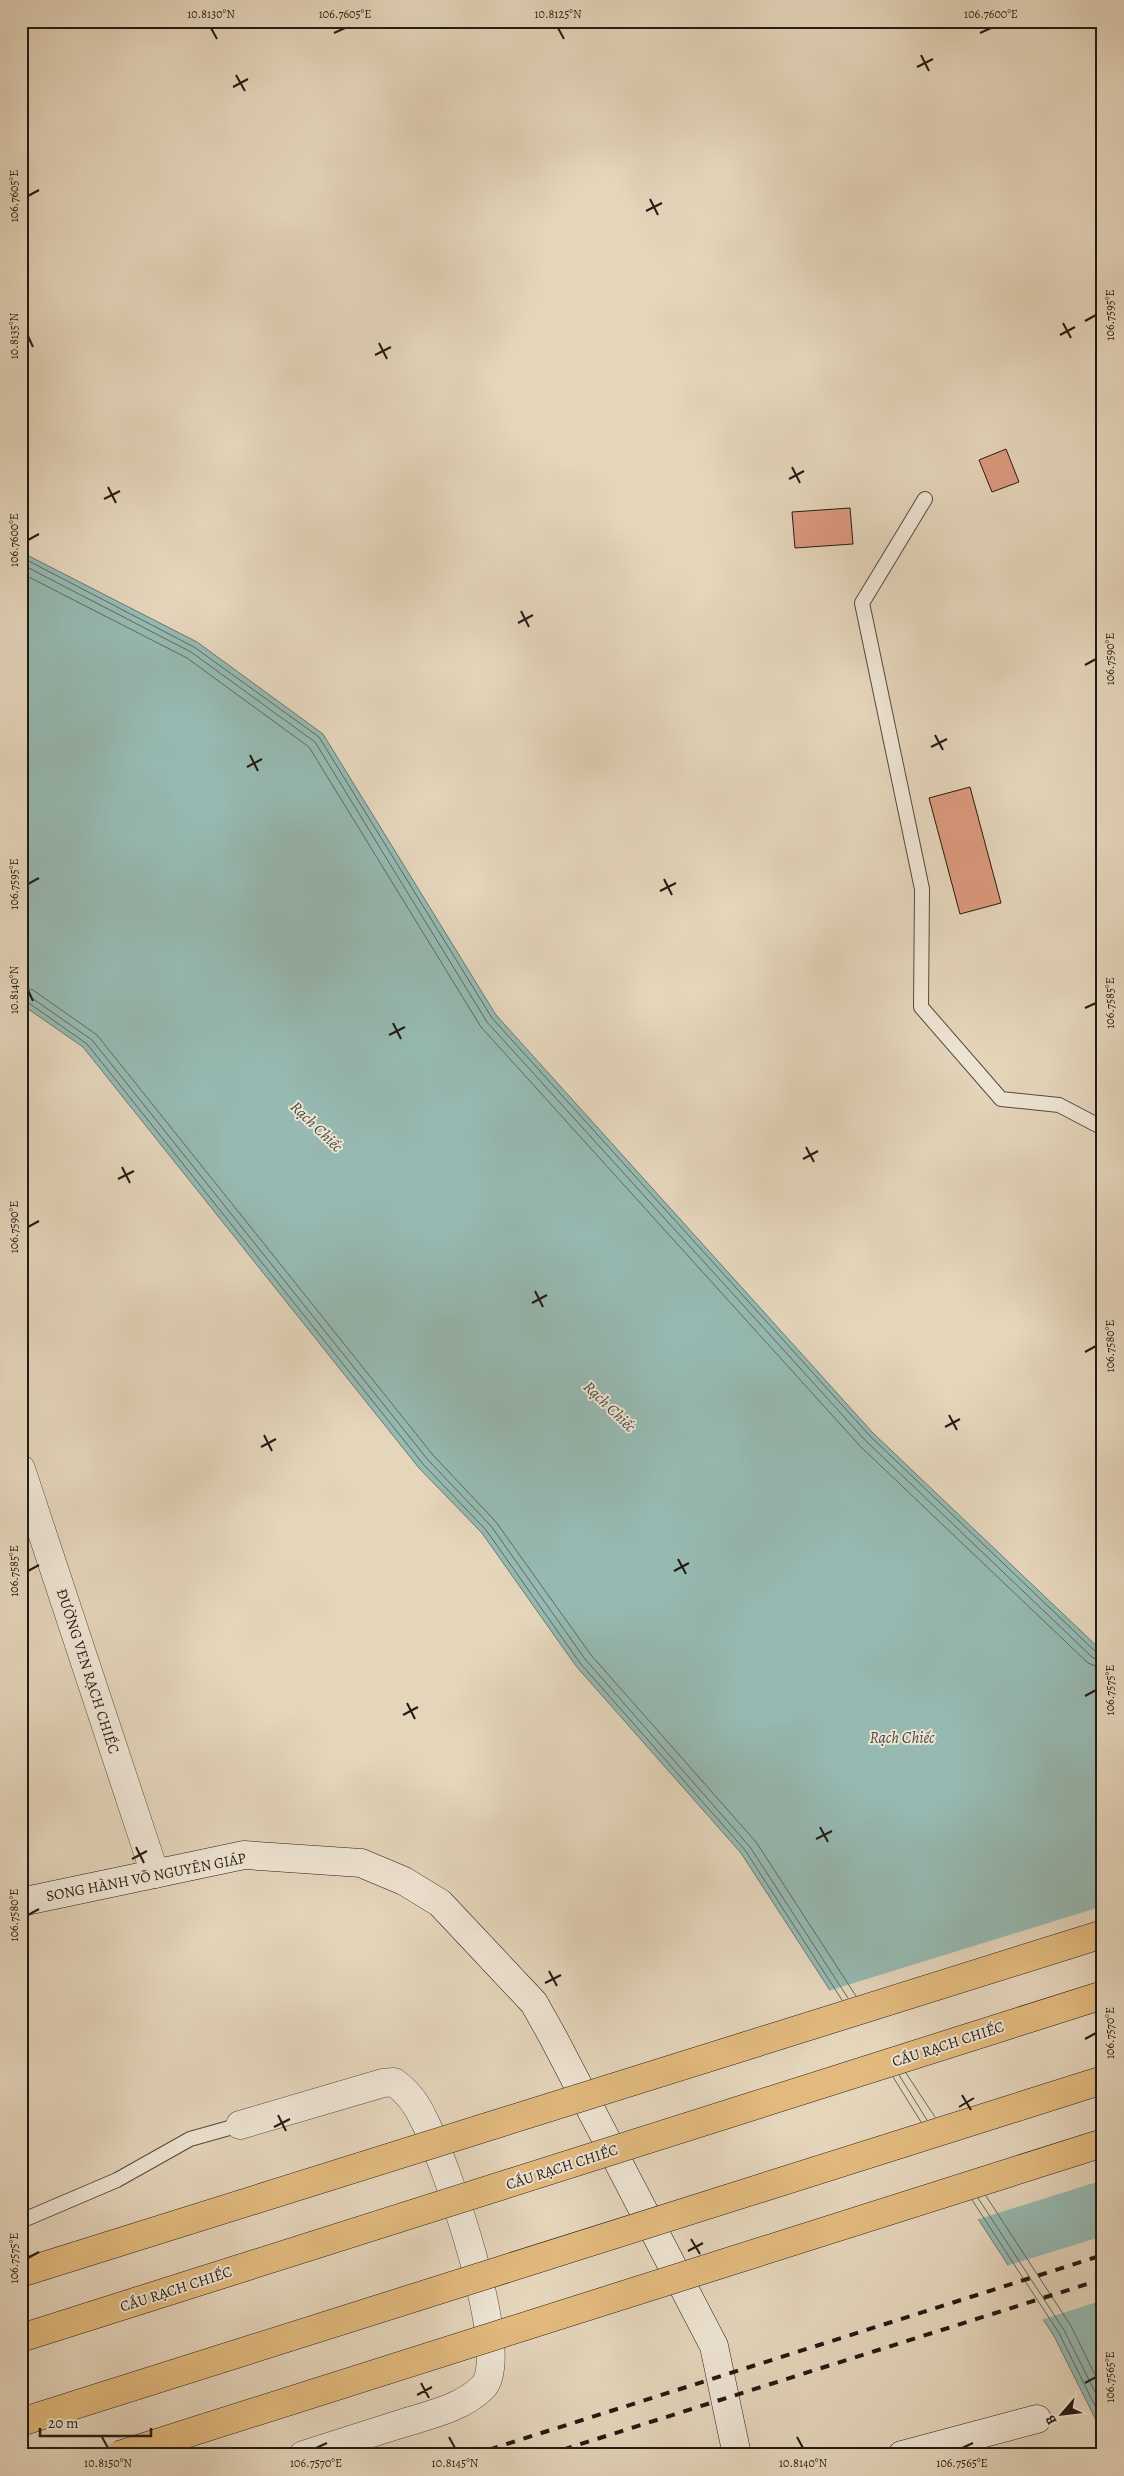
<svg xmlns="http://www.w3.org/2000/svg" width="1124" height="2476" viewBox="0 0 1124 2476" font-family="Alegreya,serif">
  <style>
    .water { fill: #96b9b1; stroke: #687972 }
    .pier { fill: #e5d5bb }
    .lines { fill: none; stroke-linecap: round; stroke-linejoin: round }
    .shore { stroke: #5d6a62; stroke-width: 1 }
    .building { fill: #dc997e; stroke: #241a14 }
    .lane-casing { stroke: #54493e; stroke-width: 16 }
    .street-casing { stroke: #54493e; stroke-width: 29 }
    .secondary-casing { stroke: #241a14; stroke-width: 29 }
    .lane { stroke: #eee4d3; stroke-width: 14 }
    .street { stroke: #eee4d3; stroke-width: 28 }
    .secondary { stroke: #eee4d3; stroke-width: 28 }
    .rail { stroke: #241a14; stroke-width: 4; stroke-dasharray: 9 9; stroke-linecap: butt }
    .highway-bridge-casing { stroke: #241a14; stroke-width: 29; stroke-linecap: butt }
    .highway-bridge { stroke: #e2ba7e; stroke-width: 28 }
    .ticks { fill: none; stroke: #241a14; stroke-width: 2 }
    .labels { text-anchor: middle; stroke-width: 4; stroke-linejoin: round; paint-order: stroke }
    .street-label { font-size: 15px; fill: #241a14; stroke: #eee4d3 }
    .water-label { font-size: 16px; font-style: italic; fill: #464a43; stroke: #eee4d3 }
    .neatline { fill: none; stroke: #241a14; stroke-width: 2 }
    .ticks-label { font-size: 12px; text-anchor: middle; fill: #241a14 }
  </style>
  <rect width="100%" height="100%" fill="#e5d5bb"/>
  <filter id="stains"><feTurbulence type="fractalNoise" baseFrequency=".004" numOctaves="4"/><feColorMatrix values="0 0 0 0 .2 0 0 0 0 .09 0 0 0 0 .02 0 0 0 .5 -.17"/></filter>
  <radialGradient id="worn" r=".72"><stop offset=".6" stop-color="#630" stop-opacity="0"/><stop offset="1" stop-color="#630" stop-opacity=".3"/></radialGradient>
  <path class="water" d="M 21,552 L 197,642 L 323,734 L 496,1015 L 873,1433 L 1103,1652 L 1103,2434 L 1054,2336 L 741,1853 L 576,1666 L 482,1533 L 419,1468 L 83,1047 L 21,1004 Z"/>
  <g class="pier">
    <path d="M 1103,1906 L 1103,2180 L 976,2220 L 828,1991 Z"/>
    <path d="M 1103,2236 L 1103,2300 L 1041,2320 L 1006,2266 Z"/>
  </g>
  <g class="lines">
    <g class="shore">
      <path d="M 21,557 L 194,647 L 319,737 L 492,1018 L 870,1436 L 1097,1653 L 1103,1655"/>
      <path d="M 21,564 L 191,652 L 315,742 L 487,1022 L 865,1440 L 1093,1658 L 1103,1661"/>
      <path d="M 21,573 L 187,658 L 309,747 L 481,1027 L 860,1446 L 1088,1663 L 1103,1669"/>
      <path d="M 21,987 L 33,990 L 97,1035 L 433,1455 L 496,1522 L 591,1655 L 756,1842 L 856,1996"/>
      <path d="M 21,994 L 29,996 L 92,1040 L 428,1460 L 491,1526 L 585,1659 L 750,1847 L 848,1998"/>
      <path d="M 21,1000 L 26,1001 L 87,1044 L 423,1464 L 486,1530 L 580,1663 L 745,1850 L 842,2000"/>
      <path d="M 906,2073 L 935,2117"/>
      <path d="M 899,2075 L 927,2120"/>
      <path d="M 893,2077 L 921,2122"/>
      <path d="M 986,2196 L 1071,2326 L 1103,2391"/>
      <path d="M 978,2198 L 1064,2330 L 1103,2408"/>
      <path d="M 972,2200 L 1059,2333 L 1103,2422"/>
    </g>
  </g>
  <g class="building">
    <path d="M 1006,449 L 1019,482 L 992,492 L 979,460 Z"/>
    <path d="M 850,508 L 853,544 L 795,548 L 792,512 Z"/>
    <path d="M 970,787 L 1001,903 L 960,914 L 929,798 Z"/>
  </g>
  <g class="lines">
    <defs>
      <g id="lane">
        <path d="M 925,499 L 862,603 L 922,889 L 921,1007 L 1001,1099 L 1059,1105 L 1103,1128"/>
        <path d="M 21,2221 L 117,2180 L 190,2139 L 240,2125"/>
      </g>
      <g id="street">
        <path d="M 21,1469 L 155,1874"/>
        <path d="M 240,2125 L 383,2083 L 394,2082 C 408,2092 417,2104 424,2120 C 444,2158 514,2356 483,2387 C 462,2409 425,2416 397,2425 C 366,2435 335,2445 303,2455"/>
      </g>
      <g id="secondary">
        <path d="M 21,1902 L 244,1855 L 361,1863 L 404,1881 L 440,1903 L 534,2003 L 553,2037 L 714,2346 L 737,2455"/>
        <path d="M 902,2455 L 1037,2419"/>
      </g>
    </defs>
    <use href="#lane" class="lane-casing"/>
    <use href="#street" class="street-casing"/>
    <use href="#secondary" class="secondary-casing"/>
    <use href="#lane" class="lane"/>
    <use href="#street" class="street"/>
    <use href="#secondary" class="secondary"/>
    <g class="rail">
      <path d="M 472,2455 L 1103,2255"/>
      <path d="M 546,2455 L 1103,2279"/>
    </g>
    <defs>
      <g id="highway-bridge">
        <path d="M 21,2273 L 1103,1934"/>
        <path d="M 21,2338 L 1103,1995"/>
        <path d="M 21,2422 L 1103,2080"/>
        <path d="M 119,2455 L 1103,2143"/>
      </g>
    </defs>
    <use href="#highway-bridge" class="highway-bridge-casing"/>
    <use href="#highway-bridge" class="highway-bridge"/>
  </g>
  <path class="ticks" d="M 211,28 L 217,39M 558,28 L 564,39M 334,33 L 345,28M 980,33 L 991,28M 921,55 L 929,71M 917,67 L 933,59M 236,75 L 245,91M 233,87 L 248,79M 28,196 L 39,190M 650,199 L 658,215M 646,211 L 662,203M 1085,321 L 1096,315M 1063,323 L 1071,338M 1060,335 L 1075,327M 28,336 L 33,347M 379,343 L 387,359M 375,355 L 391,347M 792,467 L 800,483M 789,479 L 804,471M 108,487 L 116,503M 104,499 L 120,491M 28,540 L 39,534M 521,611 L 529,627M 518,623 L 533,615M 1085,665 L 1096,659M 935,735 L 943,750M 931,747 L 947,739M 250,755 L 258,771M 247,767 L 262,759M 664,879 L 672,895M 28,884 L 39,878M 660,891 L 676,883M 28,990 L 33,1001M 1085,1008 L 1096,1003M 393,1023 L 401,1039M 389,1035 L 405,1027M 806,1147 L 814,1162M 803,1159 L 818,1151M 122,1167 L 130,1183M 118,1179 L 134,1171M 28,1227 L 39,1221M 535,1291 L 543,1307M 532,1303 L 547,1295M 1085,1352 L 1096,1346M 949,1415 L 957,1430M 945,1427 L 960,1419M 264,1435 L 272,1451M 261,1447 L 276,1439M 678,1559 L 686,1574M 28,1571 L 39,1565M 674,1571 L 689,1563M 1085,1696 L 1096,1690M 407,1703 L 415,1719M 403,1715 L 418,1707M 820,1827 L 828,1842M 816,1839 L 832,1831M 136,1847 L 144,1863M 132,1859 L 147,1851M 28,1915 L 39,1909M 549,1971 L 557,1986M 545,1983 L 561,1975M 1085,2039 L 1096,2033M 962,2095 L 971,2110M 959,2107 L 974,2098M 278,2115 L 286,2131M 274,2127 L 290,2119M 691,2239 L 700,2254M 688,2251 L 703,2243M 28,2258 L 39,2252M 421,2383 L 429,2398M 1085,2383 L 1096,2377M 417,2395 L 432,2387M 102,2437 L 108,2448M 449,2437 L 455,2448M 797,2437 L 803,2448M 316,2448 L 327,2443M 962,2448 L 973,2443"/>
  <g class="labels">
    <g class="street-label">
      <text transform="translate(88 1671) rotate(72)" y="5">ĐƯỜNG VEN RẠCH CHIẾC</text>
      <text transform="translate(146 1877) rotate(-11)" y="5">SONG HÀNH VÕ NGUYÊN GIÁP</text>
      <text transform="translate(948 2044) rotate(-18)" y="5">CẦU RẠCH CHIẾC</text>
      <text transform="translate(562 2167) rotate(-18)" y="5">CẦU RẠCH CHIẾC</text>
      <text transform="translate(176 2289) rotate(-18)" y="5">CẦU RẠCH CHIẾC</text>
    </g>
    <g class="water-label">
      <text transform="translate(317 1126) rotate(44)" y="6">Rạch Chiếc</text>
      <text transform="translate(610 1406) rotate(44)" y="6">Rạch Chiếc</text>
      <text x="902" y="1743">Rạch Chiếc</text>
    </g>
  </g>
  <rect width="1124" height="2476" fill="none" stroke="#e5d5bb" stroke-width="55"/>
  <g transform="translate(1062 2414) rotate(242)" stroke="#eee4d3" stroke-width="4" paint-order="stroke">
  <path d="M0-4L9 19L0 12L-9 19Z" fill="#241a14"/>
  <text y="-8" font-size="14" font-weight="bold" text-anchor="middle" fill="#241a14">B</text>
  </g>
  <path d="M40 2428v8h111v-8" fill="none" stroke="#241a14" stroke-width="2.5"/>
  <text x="48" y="2428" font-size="15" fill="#241a14" stroke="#eee4d3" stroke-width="4" paint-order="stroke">20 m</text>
  <rect x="28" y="28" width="1068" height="2420" class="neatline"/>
  <g class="ticks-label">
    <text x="211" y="18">10.8130°N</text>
    <text x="345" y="18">106.7605°E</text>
    <text x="558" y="18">10.8125°N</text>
    <text x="991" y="18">106.7600°E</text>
    <text transform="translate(14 196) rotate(-90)" y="4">106.7605°E</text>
    <text transform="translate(1110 315) rotate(-90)" y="4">106.7595°E</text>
    <text transform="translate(14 336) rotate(-90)" y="4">10.8135°N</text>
    <text transform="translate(14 540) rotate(-90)" y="4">106.7600°E</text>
    <text transform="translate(1110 659) rotate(-90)" y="4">106.7590°E</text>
    <text transform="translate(14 884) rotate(-90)" y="4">106.7595°E</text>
    <text transform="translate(14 990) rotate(-90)" y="4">10.8140°N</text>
    <text transform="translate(1110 1003) rotate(-90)" y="4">106.7585°E</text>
    <text transform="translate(14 1227) rotate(-90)" y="4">106.7590°E</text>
    <text transform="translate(1110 1346) rotate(-90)" y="4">106.7580°E</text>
    <text transform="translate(14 1571) rotate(-90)" y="4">106.7585°E</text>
    <text transform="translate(1110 1690) rotate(-90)" y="4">106.7575°E</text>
    <text transform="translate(14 1915) rotate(-90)" y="4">106.7580°E</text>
    <text transform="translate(1110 2033) rotate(-90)" y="4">106.7570°E</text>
    <text transform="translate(14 2258) rotate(-90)" y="4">106.7575°E</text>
    <text transform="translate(1110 2377) rotate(-90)" y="4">106.7565°E</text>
    <text x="108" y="2467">10.8150°N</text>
    <text x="316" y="2467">106.7570°E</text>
    <text x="455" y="2467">10.8145°N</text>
    <text x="803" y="2467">10.8140°N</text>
    <text x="962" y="2467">106.7565°E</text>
  </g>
  <rect width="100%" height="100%" filter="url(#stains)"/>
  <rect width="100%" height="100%" fill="url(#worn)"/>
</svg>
